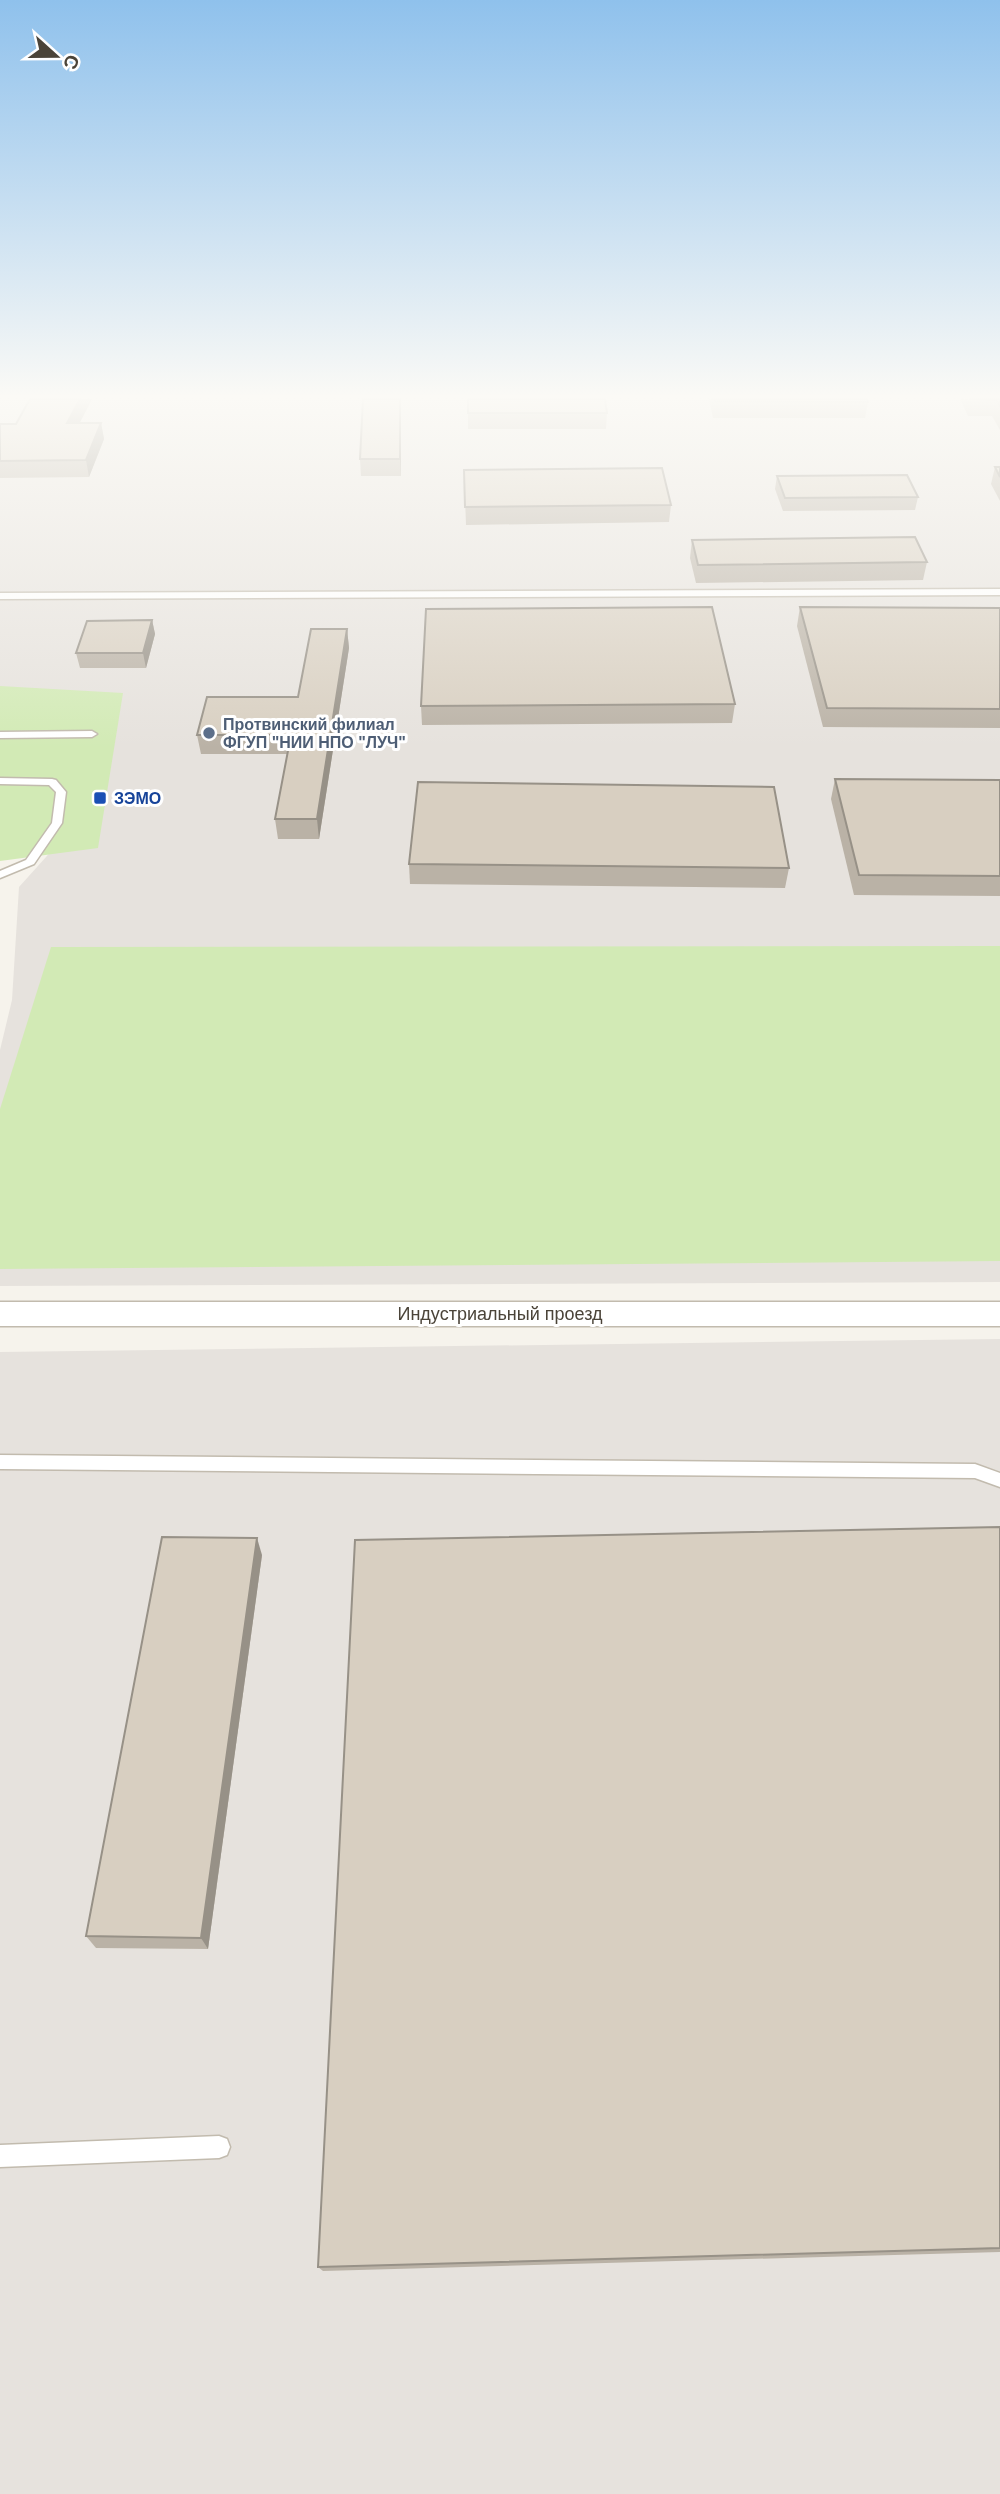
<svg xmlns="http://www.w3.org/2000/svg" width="1000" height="2494" viewBox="0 0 1000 2494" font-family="Arial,sans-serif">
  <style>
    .industrial { fill: #e6e2dd }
    .green { fill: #d2eab5 }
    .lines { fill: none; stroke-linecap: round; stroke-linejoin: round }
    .lane-casing { stroke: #c2bbae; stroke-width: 3 }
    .street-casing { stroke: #c2bbae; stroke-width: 3 }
    .lane { fill: #fff; fill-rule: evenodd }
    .street { fill: #fff; fill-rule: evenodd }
    .wall { fill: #bab2a6 }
    .shaded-wall { fill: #979187 }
    .building { fill: #d8cfc1; stroke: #979187; stroke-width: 2 }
    .service-dot { fill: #5c6f8a; stroke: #fff; stroke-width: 2.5 }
    .transit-dot { fill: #1a4fb4; stroke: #fff; stroke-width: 2.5 }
    .labels { text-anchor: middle; stroke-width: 6; stroke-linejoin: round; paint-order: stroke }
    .far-service-label { font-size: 16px; font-weight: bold; fill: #4e5e75; stroke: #fff; text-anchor: start }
    .far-transit-label { font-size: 16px; font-weight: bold; fill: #164399; stroke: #fff; text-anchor: start }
    .street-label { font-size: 18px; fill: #4b4439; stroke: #fff }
  </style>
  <rect width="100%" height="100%" fill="#f6f3ec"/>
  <g class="industrial">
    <path d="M 0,399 L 1000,399 L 1000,1282 L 0,1286 L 0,1050 L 12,1000 L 19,887 L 55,847 L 0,770 Z"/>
    <path d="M 1000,1339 L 1000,2494 L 0,2494 L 0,1352 Z"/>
  </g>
  <g class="green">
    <path d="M 0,686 L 123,693 L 98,848 L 0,861 Z"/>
    <path d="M 1000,946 L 1000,1261 L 0,1269 L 0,1109 L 51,947 Z"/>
  </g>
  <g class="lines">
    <defs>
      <g id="lane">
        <path d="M 1000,589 L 1000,595 L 0,599 L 0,593 Z"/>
        <path d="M 0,732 L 92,731 L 97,734 L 92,737 L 0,738 Z"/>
        <path d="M 0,778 L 52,779 L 56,780 L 66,792 L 62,823 L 34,864 L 0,878 L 0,871 L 26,860 L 52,823 L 56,792 L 49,785 L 0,784 Z"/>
        <path d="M 0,1455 L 975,1464 L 1000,1473 L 1000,1487 L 975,1478 L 0,1469 Z"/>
        <path d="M 219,2136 L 227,2139 L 230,2147 L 227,2155 L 219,2158 L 0,2167 L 0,2145 Z"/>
      </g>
      <rect id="street" x="0" y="1302" width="1000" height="24"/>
    </defs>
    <use href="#lane" class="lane-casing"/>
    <use href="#street" class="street-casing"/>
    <use href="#lane" class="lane"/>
    <use href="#street" class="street"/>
  </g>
  <g class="wall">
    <path d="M 30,399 L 92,399 L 79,423 L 101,423 L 104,439 L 89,477 L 0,478 L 0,424 L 16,424 Z"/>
    <path d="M 363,399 L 401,399 L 401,476 L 361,476 L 360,459 Z"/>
    <path d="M 709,399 L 867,399 L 868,402 L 865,418 L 713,418 Z"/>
    <path d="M 960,399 L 1000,399 L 1000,430 L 992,416 L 968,416 Z"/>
    <path d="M 468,413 L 607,413 L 606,429 L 468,429 Z"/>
    <path d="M 995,467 L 1000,467 L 1000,501 L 991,484 Z"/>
    <path d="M 464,470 L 671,505 L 669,522 L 466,525 Z"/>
    <path d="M 777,476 L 918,497 L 915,510 L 783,511 L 775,489 Z"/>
    <path d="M 692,540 L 927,562 L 923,580 L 696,583 L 690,558 Z"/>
    <path d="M 800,607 L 1000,608 L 1000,728 L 823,727 L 797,626 Z"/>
    <path d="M 152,620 L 155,634 L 146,668 L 80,668 L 76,653 Z"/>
    <path d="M 347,629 L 349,648 L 319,839 L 278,839 L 275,819 L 287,754 L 201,754 L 197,735 L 298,697 Z"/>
    <path d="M 735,704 L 732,723 L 422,725 L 421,706 Z"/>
    <path d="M 835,779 L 1000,780 L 1000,896 L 854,895 L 831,799 Z"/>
    <path d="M 409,864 L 789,868 L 785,888 L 410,884 Z"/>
    <path d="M 1000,1527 L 1000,2252 L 323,2271 L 318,2267 Z"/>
    <path d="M 262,1555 L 208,1949 L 96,1948 L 86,1936 Z"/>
  </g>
  <g class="shaded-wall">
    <path d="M 80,399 L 92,399 L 71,440 L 67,423 Z"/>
    <path d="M 400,399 L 401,399 L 401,476 L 400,459 Z"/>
    <path d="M 101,423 L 104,439 L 89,477 L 86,460 Z"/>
    <path d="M 152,620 L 155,634 L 146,668 L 143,653 Z"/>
    <path d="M 347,629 L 349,648 L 319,839 L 317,819 Z"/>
    <path d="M 257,1538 L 262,1555 L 208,1949 L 201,1938 Z"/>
  </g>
  <g class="building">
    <path d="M 30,399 L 80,399 L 67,423 L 101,423 L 86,460 L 0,461 L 0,424 L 16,424 Z"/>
    <path d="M 363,399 L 400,399 L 400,459 L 360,459 Z"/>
    <path d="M 468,399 L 605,399 L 607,413 L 468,413 Z"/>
    <path d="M 714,399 L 867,399 L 868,402 L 715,401 Z"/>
    <path d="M 972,399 L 1000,399 L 1000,406 L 996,400 Z"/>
    <path d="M 995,467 L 1000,467 L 1000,477 Z"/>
    <path d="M 662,468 L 671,505 L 465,507 L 464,470 Z"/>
    <path d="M 907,475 L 918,497 L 785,498 L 777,476 Z"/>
    <path d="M 915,537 L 927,562 L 698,565 L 692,540 Z"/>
    <path d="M 712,607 L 735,704 L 421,706 L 426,609 Z"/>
    <path d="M 800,607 L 1000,608 L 1000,709 L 827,708 Z"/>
    <path d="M 152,620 L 143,653 L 76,653 L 87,621 Z"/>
    <path d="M 311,629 L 347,629 L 317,819 L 275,819 L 291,735 L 197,735 L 207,697 L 298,697 Z"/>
    <path d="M 835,779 L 1000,780 L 1000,876 L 859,875 Z"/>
    <path d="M 418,782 L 774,787 L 789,868 L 409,864 Z"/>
    <path d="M 1000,1527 L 1000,2248 L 318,2267 L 355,1540 Z"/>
    <path d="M 162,1537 L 257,1538 L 201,1938 L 86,1936 Z"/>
  </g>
  <linearGradient id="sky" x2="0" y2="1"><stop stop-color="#8fc1ec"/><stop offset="0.53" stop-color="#fbfaf6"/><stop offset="1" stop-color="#fbfaf6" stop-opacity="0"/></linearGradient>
  <rect width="1000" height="748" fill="url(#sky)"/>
  <circle class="service-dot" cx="209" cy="733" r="7"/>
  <rect class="transit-dot" x="93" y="791" width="14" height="14" rx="3.5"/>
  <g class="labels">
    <g class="far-service-label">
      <text x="223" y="730">Протвинский филиал<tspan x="223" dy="18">ФГУП "НИИ НПО "ЛУЧ"</tspan></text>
    </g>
    <g class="far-transit-label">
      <text x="114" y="804">ЗЭМО</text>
    </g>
    <g class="street-label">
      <text x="500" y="1320">Индустриальный проезд</text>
    </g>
  </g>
  <g transform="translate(56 56) rotate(111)" stroke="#ffffff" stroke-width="5" paint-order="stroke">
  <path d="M0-5L12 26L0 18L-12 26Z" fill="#4b4439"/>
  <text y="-10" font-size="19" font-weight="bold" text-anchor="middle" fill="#4b4439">С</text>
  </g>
</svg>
